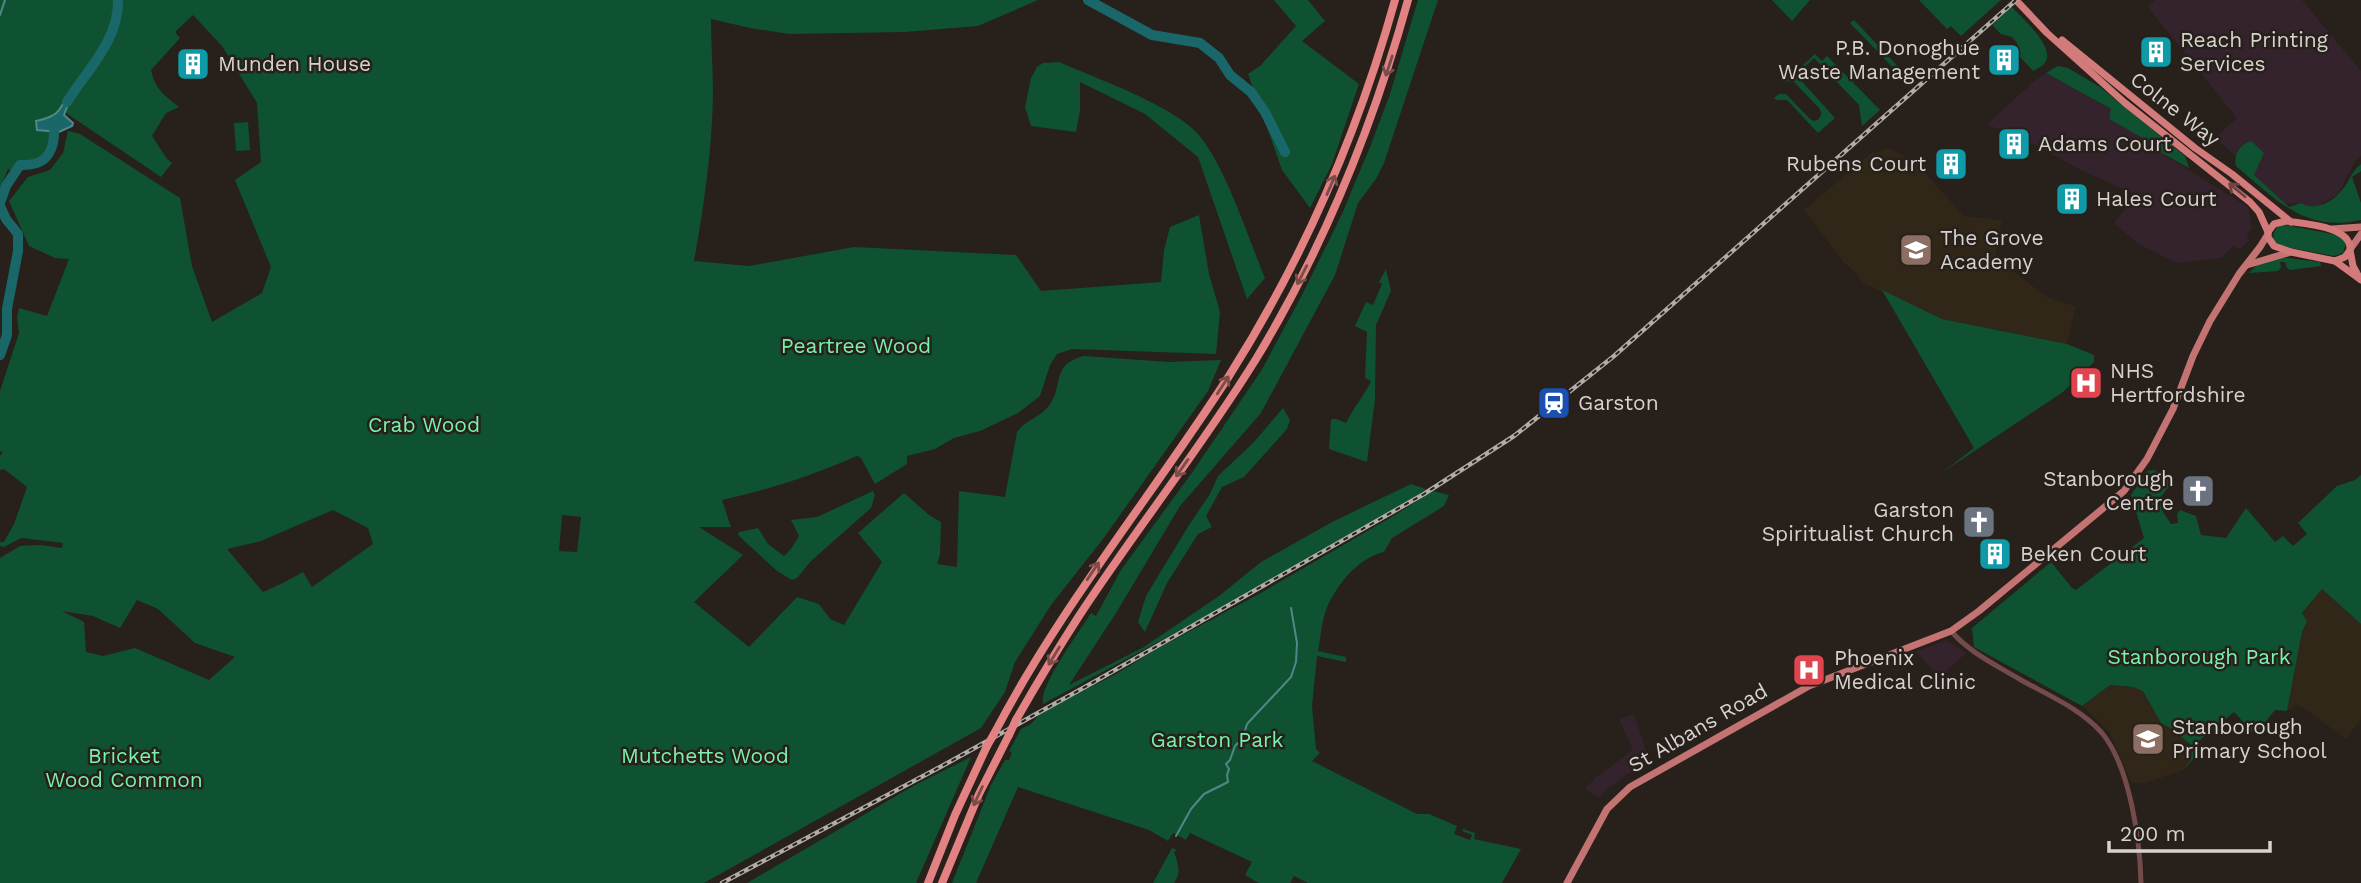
<svg xmlns="http://www.w3.org/2000/svg" width="2361" height="883" viewBox="0 0 2361 883" font-family="'Work Sans',sans-serif">
  <style>
    .commercial { fill: #34232d }
    .education { fill: #312718 }
    .green { fill: #0e5231; fill-rule: evenodd }
    .water { fill: #196769; stroke: #528788; stroke-width: 2 }
    .lines { fill: none; stroke-linecap: round; stroke-linejoin: round }
    .stream { stroke: #528788; stroke-width: 2 }
    .river { stroke: #196769; stroke-width: 10 }
    .tertiary { stroke: #734b4b; stroke-width: 5 }
    .primary { stroke: #c37372; stroke-width: 7 }
    .trunk { stroke: #d37a7a; stroke-width: 7 }
    .motorway { stroke: #e38282; stroke-width: 8 }
    .rail-casing { stroke: #b1aca8; stroke-width: 4.5 }
    .rail { stroke: #27201b; stroke-width: 2; stroke-dasharray: 5; stroke-linecap: butt }
    .motorway-bridge { stroke: #e38282; stroke-width: 8 }
    .oneway { stroke: #7c4c49 }
    .oneway2 { stroke: #6c4441 }
    .labels { text-anchor: middle; stroke-width: 5; stroke-linejoin: round; paint-order: stroke }
    .poi-label { font-size: 21px; fill: #d7d2cf; stroke: #27201b; text-anchor: start }
    .street-label { font-size: 21px; fill: #d7d2cf; stroke: #27201b }
    .park-label { font-size: 21px; fill: #77f3ac; stroke: #27201b }
  </style>
  <rect width="100%" height="100%" fill="#27201b"/>
  <g class="commercial">
    <path d="M 2155,0 L 2302,0 L 2361,71 L 2361,156 L 2355,161 L 2338,194 L 2317,207 L 2307,207 L 2301,203 L 2286,204 L 2236,162 L 2236,156 L 2215,138 L 2237,118 L 2147,6 Z"/>
    <path d="M 2046,73 L 2112,110 L 2109,119 L 2162,148 L 2160,152 L 2248,207 L 2252,229 L 2246,234 L 2249,241 L 2240,249 L 2233,246 L 2221,258 L 2176,263 L 2139,244 L 2114,223 L 2136,195 L 2081,170 L 2013,133 L 1986,125 L 2031,84 Z"/>
    <path d="M 1944,641 L 1951,643 L 1966,653 L 1939,678 L 1916,651 Z"/>
    <path d="M 1634,714 L 1649,759 L 1608,788 L 1600,797 L 1594,795 L 1585,789 L 1596,777 L 1633,750 L 1619,719 Z"/>
  </g>
  <g class="education">
    <path d="M 1891,148 L 1917,164 L 1964,216 L 2002,220 L 1995,258 L 2049,298 L 2076,306 L 2067,344 L 1942,319 L 1863,283 L 1854,271 L 1843,262 L 1804,210 L 1870,154 Z"/>
    <path d="M 2322,589 L 2361,624 L 2361,719 L 2346,739 L 2301,706 L 2295,705 L 2287,711 L 2302,632 L 2305,625 L 2302,614 Z"/>
    <path d="M 2110,685 L 2133,687 L 2143,691 L 2161,723 L 2174,730 L 2193,747 L 2191,759 L 2184,770 L 2142,784 L 2131,782 L 2109,731 L 2082,706 Z"/>
  </g>
  <g class="green">
    <path d="M 0,0 L 1038,0 L 978,26 L 905,32 L 789,34 L 750,28 L 711,19 C 711,45 713,70 713,95 C 712,150 704,207 694,261 L 749,266 L 854,247 L 1016,255 L 1041,291 L 1161,282 L 1164,250 L 1170,227 L 1199,215 L 1209,274 L 1220,312 L 1216,354 L 1072,349 L 1057,354 L 1050,365 L 1040,396 L 1018,413 L 980,431 L 954,438 L 935,449 L 907,456 L 907,464 L 875,484 L 861,458 L 857,456 C 813,475 769,490 722,500 L 731,527 L 699,527 L 743,555 L 694,602 L 749,647 L 797,597 L 819,604 L 830,619 L 844,625 L 882,562 L 858,533 L 904,493 L 929,515 L 941,522 L 940,554 L 937,564 L 957,567 L 959,491 L 1005,497 L 1017,432 C 1025,420 1039,418 1048,407 C 1065,386 1049,365 1084,356 L 1169,362 L 1221,360 L 1208,391 L 1103,539 L 1051,605 L 1015,662 L 1005,692 L 981,728 L 704,883 L 0,883 L 0,558 L 20,546 L 40,545 L 62,548 L 63,543 L 21,538 L 4,547 L 0,546 L 0,542 L 4,542 L 14,524 L 27,487 L 4,469 L 0,470 L 0,456 L 3,452 L 0,451 L 0,391 L 19,333 L 17,317 L 19,308 L 47,316 L 69,259 L 55,258 L 29,246 L 9,201 L 28,177 L 50,170 L 63,153 L 68,131 L 80,134 L 180,198 L 192,266 L 212,322 L 262,293 L 271,267 L 235,180 L 261,162 L 257,103 L 222,46 L 193,15 L 175,32 L 180,38 L 151,70 C 155,89 165,96 179,107 L 166,113 L 152,136 L 167,159 L 172,163 L 161,177 L 60,109 L 50,118 L 35,121 L 37,130 L 51,131 L 51,141 L 44,158 L 33,163 L 20,163 L 14,171 L 8,169 L 0,190 ZM 333,510 L 368,528 L 373,544 L 312,587 L 303,572 L 283,583 L 263,592 L 227,549 L 261,541 ZM 562,515 L 581,517 L 577,552 L 559,551 ZM 137,600 L 158,609 L 195,643 L 235,657 L 209,680 L 135,648 L 103,656 L 86,652 L 84,622 L 62,611 L 93,616 L 120,628 Z"/>
    <path d="M 1274,0 L 1308,0 L 1325,21 L 1302,41 L 1359,84 L 1332,164 L 1310,208 L 1282,170 L 1248,74 L 1260,66 L 1296,26 Z"/>
    <path d="M 1418,0 L 1438,0 L 1384,163 L 1376,179 L 1358,203 L 1335,275 L 1261,413 L 1180,506 L 1116,613 L 1069,685 L 1144,647 L 1219,596 L 1261,562 L 1334,521 L 1411,484 L 1426,489 L 1410,501 L 1251,592 L 1043,704 C 1038,687 1080,631 1091,613 L 1096,616 L 1121,570 L 1191,474 L 1261,371 L 1301,297 L 1342,214 L 1370,147 L 1390,94 Z"/>
    <path d="M 1772,0 L 1810,0 L 1792,21 Z"/>
    <path d="M 1919,0 L 2001,0 L 1961,36 L 1951,26 L 1947,29 Z"/>
    <path d="M 2012,7 C 2022,18 2054,46 2046,61 C 2044,66 2038,68 2033,71 L 2020,57 L 2017,43 L 2012,37 L 2001,34 L 1992,25 Z"/>
    <path d="M 1854,20 L 1906,75 L 1903,78 L 1850,23 Z"/>
    <path d="M 1815,54 L 1822,61 L 1827,56 L 1880,110 L 1862,126 L 1859,105 L 1814,58 L 1796,75 L 1835,118 L 1818,133 L 1787,100 L 1777,100 L 1774,98 L 1779,94 L 1786,94 L 1810,119 L 1814,121 L 1819,119 L 1821,114 L 1820,109 L 1794,82 L 1788,81 L 1784,83 Z"/>
    <path d="M 1059,62 C 1098,79 1163,102 1193,129 C 1222,155 1249,240 1265,278 L 1247,299 L 1198,157 L 1145,114 L 1080,82 L 1080,111 L 1076,132 L 1031,126 L 1025,107 L 1031,78 L 1037,67 L 1043,63 Z"/>
    <path d="M 2058,66 L 2068,68 L 2100,87 L 2185,156 L 2189,168 L 2160,152 L 2161,148 L 2109,119 L 2111,109 L 2046,73 Z"/>
    <path d="M 248,122 L 250,150 L 236,151 L 234,123 Z"/>
    <path d="M 2251,141 L 2264,153 L 2254,175 L 2289,207 L 2301,203 C 2314,211 2332,203 2341,191 C 2350,182 2349,174 2361,164 L 2361,171 L 2352,177 L 2361,203 L 2361,220 C 2305,233 2275,199 2236,166 C 2233,156 2240,144 2251,141 Z"/>
    <path d="M 2284,225 L 2338,235 L 2346,243 L 2343,253 L 2334,256 L 2280,246 L 2274,241 C 2272,233 2275,226 2284,225 Z"/>
    <path d="M 2281,257 L 2320,262 L 2321,266 L 2290,270 L 2287,268 L 2285,262 L 2280,262 L 2281,268 L 2278,271 L 2249,273 L 2256,266 Z"/>
    <path d="M 1386,269 L 1391,291 L 1376,325 L 1375,399 L 1367,462 L 1329,449 L 1331,419 L 1336,419 L 1346,423 C 1353,408 1364,396 1371,381 L 1365,378 L 1367,332 L 1355,326 L 1366,302 L 1373,305 L 1382,284 L 1379,282 Z"/>
    <path d="M 1882,290 L 1942,319 L 2067,344 L 2094,355 L 2094,362 L 2063,392 L 1943,472 L 1974,448 Z"/>
    <path d="M 1283,408 L 1290,420 L 1287,429 L 1244,477 L 1222,487 L 1206,516 L 1212,527 L 1198,534 L 1167,583 L 1145,632 L 1138,622 L 1146,596 L 1189,525 L 1210,494 L 1218,476 L 1254,442 Z"/>
    <path d="M 2154,470 L 2170,481 L 2170,485 L 2161,497 L 2163,512 L 2171,524 L 2178,523 L 2177,514 L 2180,510 L 2196,516 L 2201,535 L 2226,538 L 2246,508 L 2275,542 L 2283,536 L 2293,546 L 2307,534 L 2298,523 L 2337,486 L 2355,480 L 2361,475 L 2361,624 L 2322,589 L 2302,613 L 2307,621 L 2302,632 L 2287,711 L 2275,710 L 2255,735 L 2234,712 L 2196,743 L 2193,759 L 2184,770 L 2191,759 L 2193,747 L 2174,730 L 2161,723 L 2143,691 L 2133,687 L 2110,685 L 2082,706 L 1974,647 L 1972,628 L 2051,562 L 2072,588 L 2076,590 L 2144,538 L 2131,495 L 2147,471 Z"/>
    <path d="M 873,491 L 875,495 L 871,508 L 811,561 L 797,578 L 792,580 L 777,571 L 738,535 L 739,532 L 758,528 L 768,544 L 784,556 L 791,549 L 799,536 L 791,520 L 817,517 Z"/>
    <path d="M 1433,491 L 1449,495 L 1444,506 L 1392,538 L 1384,552 C 1359,558 1340,581 1329,603 C 1322,616 1321,636 1318,651 L 1346,657 L 1346,662 L 1317,656 L 1312,706 L 1316,749 L 1320,753 L 1312,761 L 1417,814 L 1429,814 L 1457,826 L 1454,834 L 1470,840 L 1472,835 L 1462,831 L 1463,829 L 1475,833 L 1474,839 L 1521,849 L 1502,883 L 1308,883 L 1294,876 L 1290,883 L 1259,883 L 1245,875 L 1252,862 L 1190,833 L 1186,840 L 1173,833 L 1168,841 L 1149,830 L 1018,787 L 976,883 L 952,883 L 991,785 L 1005,760 L 1009,760 L 1012,753 L 1009,751 L 1021,729 L 1031,724 L 1042,712 L 1118,673 L 1155,650 L 1259,594 L 1395,515 Z"/>
    <path d="M 971,757 L 916,883 L 747,883 L 915,785 Z"/>
    <path d="M 1172,848 L 1177,850 L 1174,852 C 1178,864 1182,872 1174,883 L 1153,883 Z"/>
  </g>
  <path class="water" d="M 72,90 L 77,91 L 77,94 L 70,99 L 64,115 L 73,123 L 72,126 L 59,132 L 37,130 L 36,121 C 63,115 57,110 72,90 Z"/>
  <g class="lines">
    <g class="stream">
      <path d="M 0,15 L 5,0"/>
      <path d="M 1176,836 L 1191,809 L 1204,794 L 1228,782 L 1227,775 L 1229,769 L 1226,764 L 1230,760 L 1235,746 L 1243,738 L 1247,724 L 1291,677 L 1296,662 L 1297,643 L 1291,608"/>
    </g>
    <g class="river">
      <path d="M 1088,0 L 1152,35 L 1200,43 L 1219,58 L 1230,75 L 1251,92 L 1265,112 L 1285,152"/>
      <path d="M 67,102 C 87,70 119,40 118,0"/>
      <path d="M 0,203 L 6,186 L 20,165 C 37,166 49,161 53,143 C 55,135 53,128 56,120"/>
      <path d="M 0,206 L 6,219 L 18,234 L 18,251 L 7,309 L 7,335 L 0,355"/>
    </g>
    <path class="tertiary" d="M 1951,631 C 1970,653 1996,665 2021,680 C 2048,695 2081,709 2102,733 C 2130,767 2140,840 2141,883"/>
    <g class="primary">
      <path d="M 2332,229 L 2361,227"/>
      <path d="M 2351,248 L 2361,234"/>
      <path d="M 2247,265 L 2291,252"/>
      <path d="M 1567,883 L 1607,809 L 1630,787 L 1809,686 L 1951,631 L 1979,611 L 2124,491 L 2147,459 L 2173,409 L 2193,356 L 2210,321 L 2239,274 L 2260,247 L 2268,234"/>
    </g>
    <g class="trunk">
      <path d="M 2016,0 L 2047,33 L 2125,103 L 2250,202 L 2259,212 L 2268,232"/>
      <path d="M 2062,40 L 2195,148 L 2232,174 L 2291,222"/>
      <path d="M 2286,221 C 2304,224 2352,226 2350,250 L 2345,257 L 2335,261 L 2291,252 L 2274,246 L 2268,237 L 2268,232 L 2274,224 Z"/>
      <path d="M 2350,250 L 2353,266 L 2360,279"/>
      <path d="M 2335,261 L 2361,280"/>
    </g>
    <g class="motorway">
      <path d="M 1016,720 C 1036,685 1057,650 1079,616 C 1136,529 1201,448 1256,359 C 1324,247 1373,126 1408,0"/>
      <path d="M 994,734 C 1060,607 1152,496 1229,376 C 1303,259 1358,133 1395,0"/>
      <path d="M 928,883 L 955,815 L 987,746"/>
      <path d="M 942,883 L 979,794 L 1009,735"/>
    </g>
    <defs>
      <path id="rail" d="M 722,883 L 942,766 L 1094,682 L 1424,494 L 1514,436 L 1614,356 L 2016,0"/>
    </defs>
    <use href="#rail" class="rail-casing"/>
    <use href="#rail" class="rail"/>
    <g class="motorway-bridge">
      <path d="M 1009,735 L 1016,720"/>
      <path d="M 987,746 L 994,734"/>
    </g>
  </g>
  <defs><path id="oneway-shaft" d="M-6 0H5M1.5-3L5.5 0L1.5 3" fill="none" stroke-width="1.6" stroke-linecap="round" stroke-linejoin="round" transform="scale(1.75)"/></defs>
  <g class="oneway">
    <use href="#oneway-shaft" transform="translate(1389 66) rotate(108)"/>
    <use href="#oneway-shaft" transform="translate(1331 185) rotate(-67)"/>
    <use href="#oneway-shaft" transform="translate(1302 275) rotate(117)"/>
    <use href="#oneway-shaft" transform="translate(1223 385) rotate(-57)"/>
    <use href="#oneway-shaft" transform="translate(1182 468) rotate(125)"/>
    <use href="#oneway-shaft" transform="translate(1093 571) rotate(-56)"/>
    <use href="#oneway-shaft" transform="translate(1054 656) rotate(121)"/>
    <use href="#oneway-shaft" transform="translate(978 796) rotate(115)"/>
  </g>
  <use class="oneway2" href="#oneway-shaft" transform="translate(2237 190) rotate(-140)"/>
  <defs>
    <symbol id="building-square" viewBox="-11 -11 22 22"><rect x="-9" y="-9" width="18" height="18" rx="4" fill="#0f9aa8" stroke="#27201b"/><path d="M-4-6H4V6H1V3H-1V6H-4ZM-2.5-4.3h1.7v1.8h-1.7ZM.8-4.3h1.7v1.8H.8ZM-2.5-1h1.7V.8h-1.7ZM.8-1h1.7V.8H.8Z" fill="#fff"/></symbol>
    <symbol id="school-square" viewBox="-11 -11 22 22"><rect x="-9" y="-9" width="18" height="18" rx="4" fill="#8d6e63" stroke="#27201b"/><path d="M0-5L7-2L0 1L-7-2ZM-4 1L0 2.5L4 1V4Q0 6-4 4Z" fill="#fff"/></symbol>
    <symbol id="hospital-square" viewBox="-11 -11 22 22"><rect x="-9" y="-9" width="18" height="18" rx="4" fill="#e0444e" stroke="#27201b"/><path d="M-5-5h3v3.5h4V-5h3V5h-3V1.5h-4V5h-3Z" fill="#fff"/></symbol>
    <symbol id="station-square" viewBox="-11 -11 22 22"><rect x="-9" y="-9" width="18" height="18" rx="4" fill="#1a4fb4" stroke="#27201b"/><path d="M-3-6H3Q5-6 5-4V2Q5 4 3 4L4.5 6H3L1.5 4h-3L-3 6H-4.5L-3 4Q-5 4-5 2V-4Q-5-6-3-6ZM-3.5-4v3h7v-3ZM-3.5 1v1.5H-2V1ZM2 1v1.5H3.5V1Z" fill="#fff"/></symbol>
    <symbol id="church-square" viewBox="-11 -11 22 22"><rect x="-9" y="-9" width="18" height="18" rx="4" fill="#6b7280" stroke="#27201b"/><path d="M-1.2-6h2.4v3.5h3.3v2.4h-3.3V6h-2.4V-.1h-3.3v-2.4h3.3Z" fill="#fff"/></symbol>
  </defs>
  <g fill-rule="evenodd">
    <use href="#building-square" x="2137" y="33" width="38" height="38"/>
    <use href="#building-square" x="1985" y="41" width="38" height="38"/>
    <use href="#building-square" x="174" y="45" width="38" height="38"/>
    <use href="#building-square" x="1995" y="125" width="38" height="38"/>
    <use href="#building-square" x="1932" y="145" width="38" height="38"/>
    <use href="#building-square" x="2053" y="180" width="38" height="38"/>
    <use href="#school-square" x="1897" y="231" width="38" height="38"/>
    <use href="#hospital-square" x="2067" y="364" width="38" height="38"/>
    <use href="#station-square" x="1535" y="384" width="38" height="38"/>
    <use href="#church-square" x="2179" y="472" width="38" height="38"/>
    <use href="#church-square" x="1960" y="503" width="38" height="38"/>
    <use href="#building-square" x="1976" y="535" width="38" height="38"/>
    <use href="#hospital-square" x="1790" y="651" width="38" height="38"/>
    <use href="#school-square" x="2129" y="720" width="38" height="38"/>
  </g>
  <g class="labels">
    <g class="poi-label">
      <text x="2180" y="47">Reach Printing<tspan x="2180" dy="24">Services</tspan></text>
      <text x="1980" y="55" text-anchor="end">P.B. Donoghue<tspan x="1980" dy="24">Waste Management</tspan></text>
      <text x="218" y="71">Munden House</text>
      <text x="2038" y="151">Adams Court</text>
      <text x="1926" y="171" text-anchor="end">Rubens Court</text>
      <text x="2096" y="206">Hales Court</text>
      <text x="1940" y="245">The Grove<tspan x="1940" dy="24">Academy</tspan></text>
      <text x="2110" y="378">NHS<tspan x="2110" dy="24">Hertfordshire</tspan></text>
      <text x="1578" y="410">Garston</text>
      <text x="2174" y="486" text-anchor="end">Stanborough<tspan x="2174" dy="24">Centre</tspan></text>
      <text x="1954" y="517" text-anchor="end">Garston<tspan x="1954" dy="24">Spiritualist Church</tspan></text>
      <text x="2020" y="561">Beken Court</text>
      <text x="1834" y="665">Phoenix<tspan x="1834" dy="24">Medical Clinic</tspan></text>
      <text x="2172" y="734">Stanborough<tspan x="2172" dy="24">Primary School</tspan></text>
    </g>
    <g class="street-label">
      <text transform="translate(2175 109) rotate(38)" y="7">Colne Way</text>
      <text transform="translate(1698 728) rotate(-30)" y="7">St Albans Road</text>
    </g>
    <g class="park-label">
      <text x="856" y="353">Peartree Wood</text>
      <text x="424" y="432">Crab Wood</text>
      <text x="2199" y="664">Stanborough Park</text>
      <text x="1217" y="747">Garston Park</text>
      <text x="124" y="763">Bricket<tspan x="124" dy="24">Wood Common</tspan></text>
      <text x="705" y="763">Mutchetts Wood</text>
    </g>
  </g>
  <path d="M2109 841v10h161v-10" fill="none" stroke="#d7d2cf" stroke-width="3.5"/>
  <text x="2120" y="841" font-size="21" fill="#d7d2cf" stroke="#27201b" stroke-width="5" paint-order="stroke">200 m</text>
</svg>
